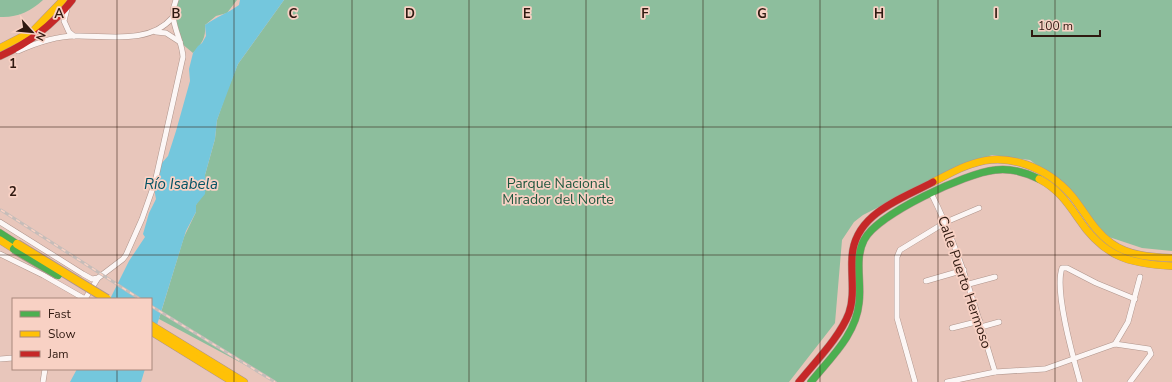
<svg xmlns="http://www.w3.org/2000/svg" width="1172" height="382" viewBox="0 0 1172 382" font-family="'Nunito Sans',sans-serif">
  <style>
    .green { fill: #8dbe9d }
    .water { fill: #74c7dd }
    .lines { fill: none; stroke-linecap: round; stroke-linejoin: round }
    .street-casing { stroke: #af958c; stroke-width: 6 }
    .fast-casing { stroke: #af958c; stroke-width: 8 }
    .slow-casing { stroke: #af958c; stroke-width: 8 }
    .jam-casing { stroke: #af958c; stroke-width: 8 }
    .street { stroke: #fcf6f5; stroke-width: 5 }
    .fast { stroke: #4caf50; stroke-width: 7 }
    .slow { stroke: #ffc107; stroke-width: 7 }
    .jam { stroke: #c62828; stroke-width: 7 }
    .rail-casing { stroke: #c6bdb9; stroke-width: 3 }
    .rail { stroke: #f8d1c4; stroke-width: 1.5; stroke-dasharray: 4.5; stroke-linecap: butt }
    .fast-bridge-casing { stroke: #af958c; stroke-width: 10; stroke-linecap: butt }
    .slow-bridge-casing { stroke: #af958c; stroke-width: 10; stroke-linecap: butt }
    .fast-bridge { stroke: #4caf50; stroke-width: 8 }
    .slow-bridge { stroke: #ffc107; stroke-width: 8 }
    .grid { fill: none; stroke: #2f1910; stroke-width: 1; stroke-opacity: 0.55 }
    .labels { text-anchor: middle; stroke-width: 3.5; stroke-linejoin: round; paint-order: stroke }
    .park-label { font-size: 14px; fill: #1f573e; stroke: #f8d1c4 }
    .street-label { font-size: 14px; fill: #2f1910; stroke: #f8d1c4 }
    .water-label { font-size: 15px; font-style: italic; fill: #005163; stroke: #f8d1c4 }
    .grid-label { font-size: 13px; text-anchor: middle; font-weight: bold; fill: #2f1910; stroke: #f8d1c4; stroke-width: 3.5; stroke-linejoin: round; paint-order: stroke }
  </style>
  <rect width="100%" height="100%" fill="#e8c6bb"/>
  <g class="green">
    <path d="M 0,0 L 43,0 C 31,11 17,18 0,17 Z"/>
    <path d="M 177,0 L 237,0 L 227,13 L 216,16 L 205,25 C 206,38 202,43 193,53 L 181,43 L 172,18 Z"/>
    <path d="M 284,0 L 1172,0 L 1172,251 L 1142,248 L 1103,235 L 1066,187 L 1030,160 L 992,155 L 954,169 L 863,215 L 854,222 L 842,240 L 835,323 L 789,382 L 277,382 L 159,319 L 184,237 L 196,212 L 196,205 L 206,184 L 205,175 L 215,139 L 217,120 L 227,91 L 238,64 Z"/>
  </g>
  <g class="water">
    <path d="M 240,0 L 284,0 L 238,64 L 217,120 L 215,139 L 205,175 L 206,184 L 205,194 L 196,205 L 196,212 L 186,231 L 157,325 L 151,336 L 151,299 L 110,299 L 129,261 L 145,237 L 143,234 L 149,213 L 156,199 L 154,188 L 161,164 L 168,156 L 176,131 L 190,81 L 189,69 L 193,53 L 198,46 L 202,43 L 206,36 L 205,25 C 216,17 228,13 239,5 Z"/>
    <path d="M 77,369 L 145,369 L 141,382 L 70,382 Z"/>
  </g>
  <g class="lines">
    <defs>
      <g id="street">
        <path d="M 67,9 L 64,21 L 69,32 L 74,36"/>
        <path d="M 156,32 L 166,33 L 180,42"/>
        <path d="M 18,51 C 36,43 56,36 75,36 C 106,35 149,45 172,18"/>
        <path d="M 931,193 C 960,250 976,311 995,372"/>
        <path d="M 0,222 L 83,274 L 92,279 L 98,278"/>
        <path d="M 0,254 L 43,275 L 85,299"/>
        <path d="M 926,281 L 964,270"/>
        <path d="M 969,284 L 995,277"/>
        <path d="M 85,299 L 98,278 L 123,259 L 126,255 L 142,219 L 155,182 L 183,57 C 182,37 167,21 176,0"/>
        <path d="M 981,327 L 999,322"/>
        <path d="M 952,328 L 980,321"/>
        <path d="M 1115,344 L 1128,322 L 1140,277"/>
        <path d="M 0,359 L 13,358"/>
        <path d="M 43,382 L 45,369"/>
        <path d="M 915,382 L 897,318 L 897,257 L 900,250 L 946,222 L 979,208"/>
        <path d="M 947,382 L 995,372 L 1045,369 L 1115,344 L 1149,349 L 1151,354 L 1130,382"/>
        <path d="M 1080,382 C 1073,357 1054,291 1062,268 L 1067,268 L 1096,283 L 1135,299"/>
      </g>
      <g id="fast">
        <path d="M 0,233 L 17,244"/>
        <path d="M 811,382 C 830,358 856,335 859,303 C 862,283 854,259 864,240 C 877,214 966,173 995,170 C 1010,168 1025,172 1039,179"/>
      </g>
      <g id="slow">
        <path d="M 0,48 L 33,31 L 63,0"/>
        <path d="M 1039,179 C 1057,188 1067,202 1078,218 C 1103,256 1128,264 1172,266"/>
        <path d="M 933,182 C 946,176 958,168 972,164 C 1008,151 1048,168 1072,196 C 1085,212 1094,231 1111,243 C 1129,256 1151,257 1172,258"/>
        <path d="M 0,240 L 14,249"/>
        <path d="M 151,325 L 244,382"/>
        <path d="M 152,332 L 233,382"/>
      </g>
      <g id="jam">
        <path d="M 0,56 C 29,43 52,26 72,0"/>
        <path d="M 799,382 C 815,362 840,337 849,313 C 855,296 851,276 852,259 C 853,214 900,200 933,182"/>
      </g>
    </defs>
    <use href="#street" class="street-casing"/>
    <use href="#fast" class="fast-casing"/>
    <use href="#slow" class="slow-casing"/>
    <use href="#jam" class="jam-casing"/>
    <use href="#street" class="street"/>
    <use href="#fast" class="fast"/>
    <use href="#slow" class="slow"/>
    <use href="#jam" class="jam"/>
    <defs>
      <g id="rail">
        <path d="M 1,210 L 140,299"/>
        <path d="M 151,306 L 275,382"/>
      </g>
    </defs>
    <use href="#rail" class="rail-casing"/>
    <use href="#rail" class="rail"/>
    <defs>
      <path id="fast-bridge" d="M 14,249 L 58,275"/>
      <path id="slow-bridge" d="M 17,244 L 107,299"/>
    </defs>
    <use href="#fast-bridge" class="fast-bridge-casing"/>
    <use href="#slow-bridge" class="slow-bridge-casing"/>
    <use href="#fast-bridge" class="fast-bridge"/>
    <use href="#slow-bridge" class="slow-bridge"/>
  </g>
  <path class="grid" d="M 117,0 L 117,299M 234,0 L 234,382M 352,0 L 352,382M 469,0 L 469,382M 586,0 L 586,382M 703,0 L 703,382M 820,0 L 820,382M 938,0 L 938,382M 1055,0 L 1055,382M 0,127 L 1172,127M 0,255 L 1172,255M 117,369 L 117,382"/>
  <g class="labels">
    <g class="park-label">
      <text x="558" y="188">Parque Nacional<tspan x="558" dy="16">Mirador del Norte</tspan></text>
    </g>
    <g class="street-label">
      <text transform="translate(965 282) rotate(71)" y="5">Calle Puerto Hermoso</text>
    </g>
    <g class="water-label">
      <text x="181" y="189">Río Isabela</text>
    </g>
  </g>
  <g class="grid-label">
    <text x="59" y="18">A</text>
    <text x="176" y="18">B</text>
    <text x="293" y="18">C</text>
    <text x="410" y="18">D</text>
    <text x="527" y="18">E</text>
    <text x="645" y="18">F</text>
    <text x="762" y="18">G</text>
    <text x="879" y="18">H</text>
    <text x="996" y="18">I</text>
    <text x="13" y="68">1</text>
    <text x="13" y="196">2</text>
  </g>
  <rect x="12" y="298" width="140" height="72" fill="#f8d1c4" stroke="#a8877c"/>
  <rect x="20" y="311" width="20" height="6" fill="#4caf50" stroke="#a8877c"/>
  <text x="48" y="318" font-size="12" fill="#2f1910">Fast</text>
  <rect x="20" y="331" width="20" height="6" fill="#ffc107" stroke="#a8877c"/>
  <text x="48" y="338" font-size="12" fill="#2f1910">Slow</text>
  <rect x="20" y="351" width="20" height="6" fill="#c62828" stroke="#a8877c"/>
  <text x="48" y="358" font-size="12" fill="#2f1910">Jam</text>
  <g transform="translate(32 32) rotate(117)" stroke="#f8d1c4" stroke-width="3" paint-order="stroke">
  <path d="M0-3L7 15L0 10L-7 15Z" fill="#2f1910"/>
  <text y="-6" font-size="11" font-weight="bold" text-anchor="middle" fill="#2f1910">N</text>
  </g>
  <path d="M1032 30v6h68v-6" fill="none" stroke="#2f1910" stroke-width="2"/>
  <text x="1038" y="30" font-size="12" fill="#2f1910" stroke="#f8d1c4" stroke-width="3" paint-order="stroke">100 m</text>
</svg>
